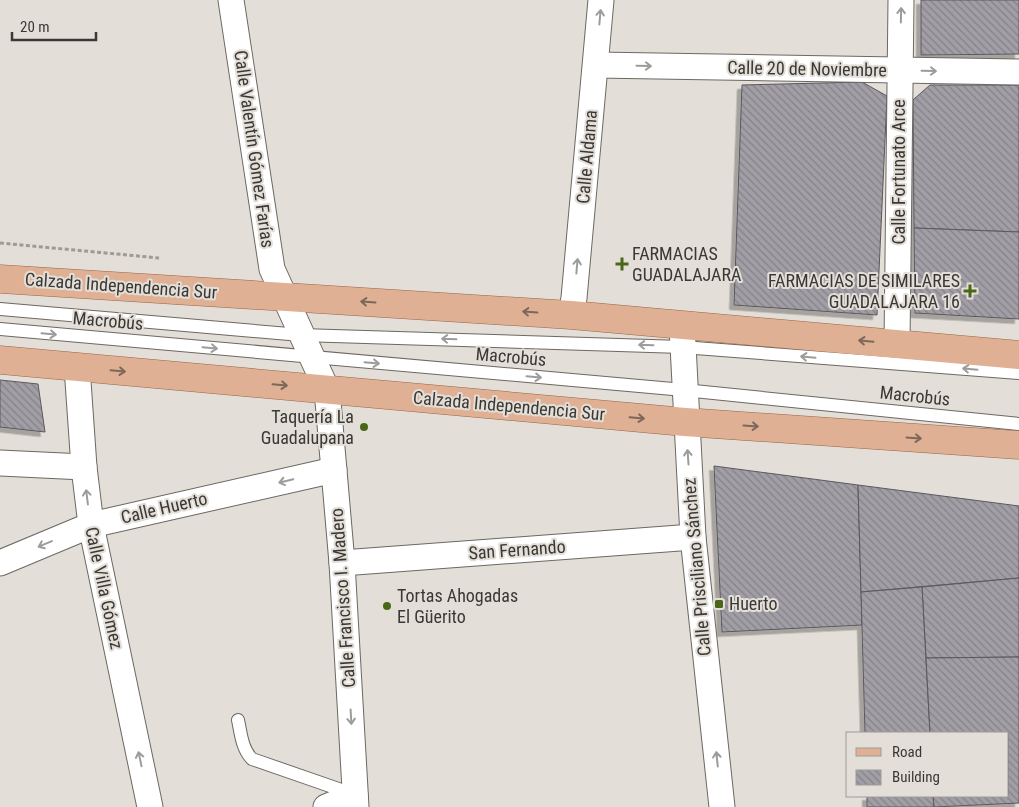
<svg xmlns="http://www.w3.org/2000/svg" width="1019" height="807" viewBox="0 0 1019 807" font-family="'Roboto Condensed',sans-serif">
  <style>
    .building { fill: url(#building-back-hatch); stroke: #5b585e; filter: url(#shadow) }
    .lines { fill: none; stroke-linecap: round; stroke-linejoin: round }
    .lane-casing { stroke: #6c6862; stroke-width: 14 }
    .street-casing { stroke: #6c6862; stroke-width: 27 }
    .primary-casing { stroke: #986445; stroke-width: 29 }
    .path { stroke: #9e9b95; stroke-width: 3; stroke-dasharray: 4 2.5; stroke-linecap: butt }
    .lane { stroke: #fff; stroke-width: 12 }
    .street { stroke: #fff; stroke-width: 25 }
    .primary { stroke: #e0b094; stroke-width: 28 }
    .oneway { stroke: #9c9c9a }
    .oneway2 { stroke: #7c685b }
    .poi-dot { fill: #4a6719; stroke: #e3ded7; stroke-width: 2 }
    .labels { text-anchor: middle; stroke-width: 4; stroke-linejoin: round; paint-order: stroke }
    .street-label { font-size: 18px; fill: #3a3835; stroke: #e3ded7 }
    .poi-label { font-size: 18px; fill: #3a3835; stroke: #e3ded7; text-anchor: start }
  </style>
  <defs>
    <pattern id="building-back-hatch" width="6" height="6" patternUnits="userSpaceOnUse" patternTransform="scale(1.25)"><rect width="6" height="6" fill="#a19ea6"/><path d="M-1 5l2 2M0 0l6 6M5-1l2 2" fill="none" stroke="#848288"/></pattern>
    <filter id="shadow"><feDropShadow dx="-4.5" dy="4.5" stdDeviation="0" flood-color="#0004"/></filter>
  </defs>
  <rect width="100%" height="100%" fill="#e3ded7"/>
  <g class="building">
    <path d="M 921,0 L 1019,0 L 1019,54 L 921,55 Z"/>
    <path d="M 862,82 L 887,96 L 877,315 L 734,305 L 742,85 Z"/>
    <path d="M 930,85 L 1019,85 L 1019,232 L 914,228 L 913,100 Z"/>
    <path d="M 914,228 L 1019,232 L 1019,319 L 915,313 Z"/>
    <path d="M 0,380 L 38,384 L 45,432 L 0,427 Z"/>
    <path d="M 714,466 L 858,485 L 862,625 L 722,632 Z"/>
    <path d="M 858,485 L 1019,506 L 1019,578 L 861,592 Z"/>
    <path d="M 1019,578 L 1019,657 L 926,658 L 922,587 Z"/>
    <path d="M 922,587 L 930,733 L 865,733 L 861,592 Z"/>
    <path d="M 1019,657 L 1019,803 L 934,807 L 933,796 L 1008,796 L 1008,733 L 930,733 L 926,658 Z"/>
    <path d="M 867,796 L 933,796 L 934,807 L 867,807 Z"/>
  </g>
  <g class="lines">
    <defs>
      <g id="lane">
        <path d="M 0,309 L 301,335 L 682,347 L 1019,373"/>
        <path d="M 0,329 L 684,390 L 1019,424"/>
        <path d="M 238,720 C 241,734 242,749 252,759 L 353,794"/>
      </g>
      <g id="street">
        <path d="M 231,0 L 272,269 L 327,390 L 342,563 L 356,807"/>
        <path d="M 596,65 L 1019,72"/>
        <path d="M 571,315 L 574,298 L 601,0"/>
        <path d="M 682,326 L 693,537 L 722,807"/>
        <path d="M 897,344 L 901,0"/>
        <path d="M 77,367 L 84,467 L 91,525 L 150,807"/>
        <path d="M 0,463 L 84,467"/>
        <path d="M 0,563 L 91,525 L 334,470"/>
        <path d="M 342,563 L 693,537"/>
        <path d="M 326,807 L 355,795"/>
      </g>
      <g id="primary">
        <path d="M 0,279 L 571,315 L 1019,355"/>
        <path d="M 0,360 L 685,422 L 1019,445"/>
      </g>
    </defs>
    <use href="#lane" class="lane-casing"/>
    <use href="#street" class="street-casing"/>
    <use href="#primary" class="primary-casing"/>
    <path class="path" d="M 0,243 L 159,258"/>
    <use href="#lane" class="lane"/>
    <use href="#street" class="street"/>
    <use href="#primary" class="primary"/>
  </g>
  <defs><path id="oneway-shaft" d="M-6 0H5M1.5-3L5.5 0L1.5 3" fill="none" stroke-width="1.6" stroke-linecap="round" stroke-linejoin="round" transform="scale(1.25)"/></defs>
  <g class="oneway">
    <use href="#oneway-shaft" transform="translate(901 15) rotate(-89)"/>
    <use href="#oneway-shaft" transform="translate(600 17) rotate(-85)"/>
    <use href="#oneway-shaft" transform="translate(644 66) rotate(1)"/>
    <use href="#oneway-shaft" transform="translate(929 71) rotate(1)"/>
    <use href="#oneway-shaft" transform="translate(577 266) rotate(-85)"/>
    <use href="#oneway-shaft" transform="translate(49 334) rotate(5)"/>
    <use href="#oneway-shaft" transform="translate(449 339) rotate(-178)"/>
    <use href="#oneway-shaft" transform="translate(646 345) rotate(-178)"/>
    <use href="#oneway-shaft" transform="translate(210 348) rotate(5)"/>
    <use href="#oneway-shaft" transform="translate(808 357) rotate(-175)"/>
    <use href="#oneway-shaft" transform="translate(372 363) rotate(5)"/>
    <use href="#oneway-shaft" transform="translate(970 369) rotate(-175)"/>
    <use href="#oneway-shaft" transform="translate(534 377) rotate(5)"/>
    <use href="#oneway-shaft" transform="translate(688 457) rotate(-94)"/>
    <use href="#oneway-shaft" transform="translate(286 481) rotate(167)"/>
    <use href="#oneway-shaft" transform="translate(87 497) rotate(-97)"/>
    <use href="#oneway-shaft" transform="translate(45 544) rotate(157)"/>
    <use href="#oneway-shaft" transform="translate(351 717) rotate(87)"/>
    <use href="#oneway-shaft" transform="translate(140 759) rotate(-102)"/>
    <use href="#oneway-shaft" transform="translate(717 759) rotate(-96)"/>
  </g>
  <g class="oneway2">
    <use href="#oneway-shaft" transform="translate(368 302) rotate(-176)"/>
    <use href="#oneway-shaft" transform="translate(530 312) rotate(-176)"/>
    <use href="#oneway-shaft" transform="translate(866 341) rotate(-175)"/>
    <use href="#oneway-shaft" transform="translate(118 371) rotate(5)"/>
    <use href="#oneway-shaft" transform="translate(280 385) rotate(5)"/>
    <use href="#oneway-shaft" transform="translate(637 418) rotate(5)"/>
    <use href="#oneway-shaft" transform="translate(751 426) rotate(4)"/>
    <use href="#oneway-shaft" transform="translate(914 438) rotate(4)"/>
  </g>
  <g class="poi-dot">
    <path d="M619.5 256.5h5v5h5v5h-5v5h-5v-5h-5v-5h5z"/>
    <path d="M967.5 283.5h5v5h5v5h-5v5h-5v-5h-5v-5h5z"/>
    <circle cx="364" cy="427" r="5"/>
    <rect x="714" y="599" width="10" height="10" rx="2.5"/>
    <circle cx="387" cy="606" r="5"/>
  </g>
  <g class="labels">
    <g class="street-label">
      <text transform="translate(807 69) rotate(1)" y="6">Calle 20 de Noviembre</text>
      <text transform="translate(254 149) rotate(82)" y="6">Calle Valentín Gómez Farías</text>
      <text transform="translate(587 157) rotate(-85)" y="6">Calle Aldama</text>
      <text transform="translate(899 172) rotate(-90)" y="6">Calle Fortunato Arce</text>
      <text transform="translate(121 286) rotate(4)" y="6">Calzada Independencia Sur</text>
      <text transform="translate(108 321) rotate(5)" y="6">Macrobús</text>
      <text transform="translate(511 357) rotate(5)" y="6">Macrobús</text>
      <text transform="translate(915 396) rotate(6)" y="6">Macrobús</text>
      <text transform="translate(509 406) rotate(5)" y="6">Calzada Independencia Sur</text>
      <text transform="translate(164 508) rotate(-13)" y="6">Calle Huerto</text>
      <text transform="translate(517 550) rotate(-4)" y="6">San Fernando</text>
      <text transform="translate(697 567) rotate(-95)" y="6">Calle Prisciliano Sánchez</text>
      <text transform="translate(104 588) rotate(78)" y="6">Calle Villa Gómez</text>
      <text transform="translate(343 598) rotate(-94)" y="6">Calle Francisco I. Madero</text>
    </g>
    <g class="poi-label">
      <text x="632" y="260">FARMACIAS<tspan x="632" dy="21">GUADALAJARA</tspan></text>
      <text x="960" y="287" text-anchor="end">FARMACIAS DE SIMILARES<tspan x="960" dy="21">GUADALAJARA 16</tspan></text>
      <text x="354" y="423" text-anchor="end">Taquería La<tspan x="354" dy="21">Guadalupana</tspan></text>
      <text x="397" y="602">Tortas Ahogadas<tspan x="397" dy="21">El Güerito</tspan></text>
      <text x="729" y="610">Huerto</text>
    </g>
  </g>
  <rect x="846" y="732" width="162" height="65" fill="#e3ded7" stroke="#9f9c96"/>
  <rect x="856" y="748" width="25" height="8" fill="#e0b094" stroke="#9f9c96"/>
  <text x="892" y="757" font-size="15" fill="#3a3835">Road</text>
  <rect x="856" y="770" width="25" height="15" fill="url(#building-back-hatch)" stroke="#9f9c96"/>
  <text x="892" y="782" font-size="15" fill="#3a3835">Building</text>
  <path d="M12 32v8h84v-8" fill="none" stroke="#3a3835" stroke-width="2.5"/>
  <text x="20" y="32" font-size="15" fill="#3a3835" stroke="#e3ded7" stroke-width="4" paint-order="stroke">20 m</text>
</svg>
